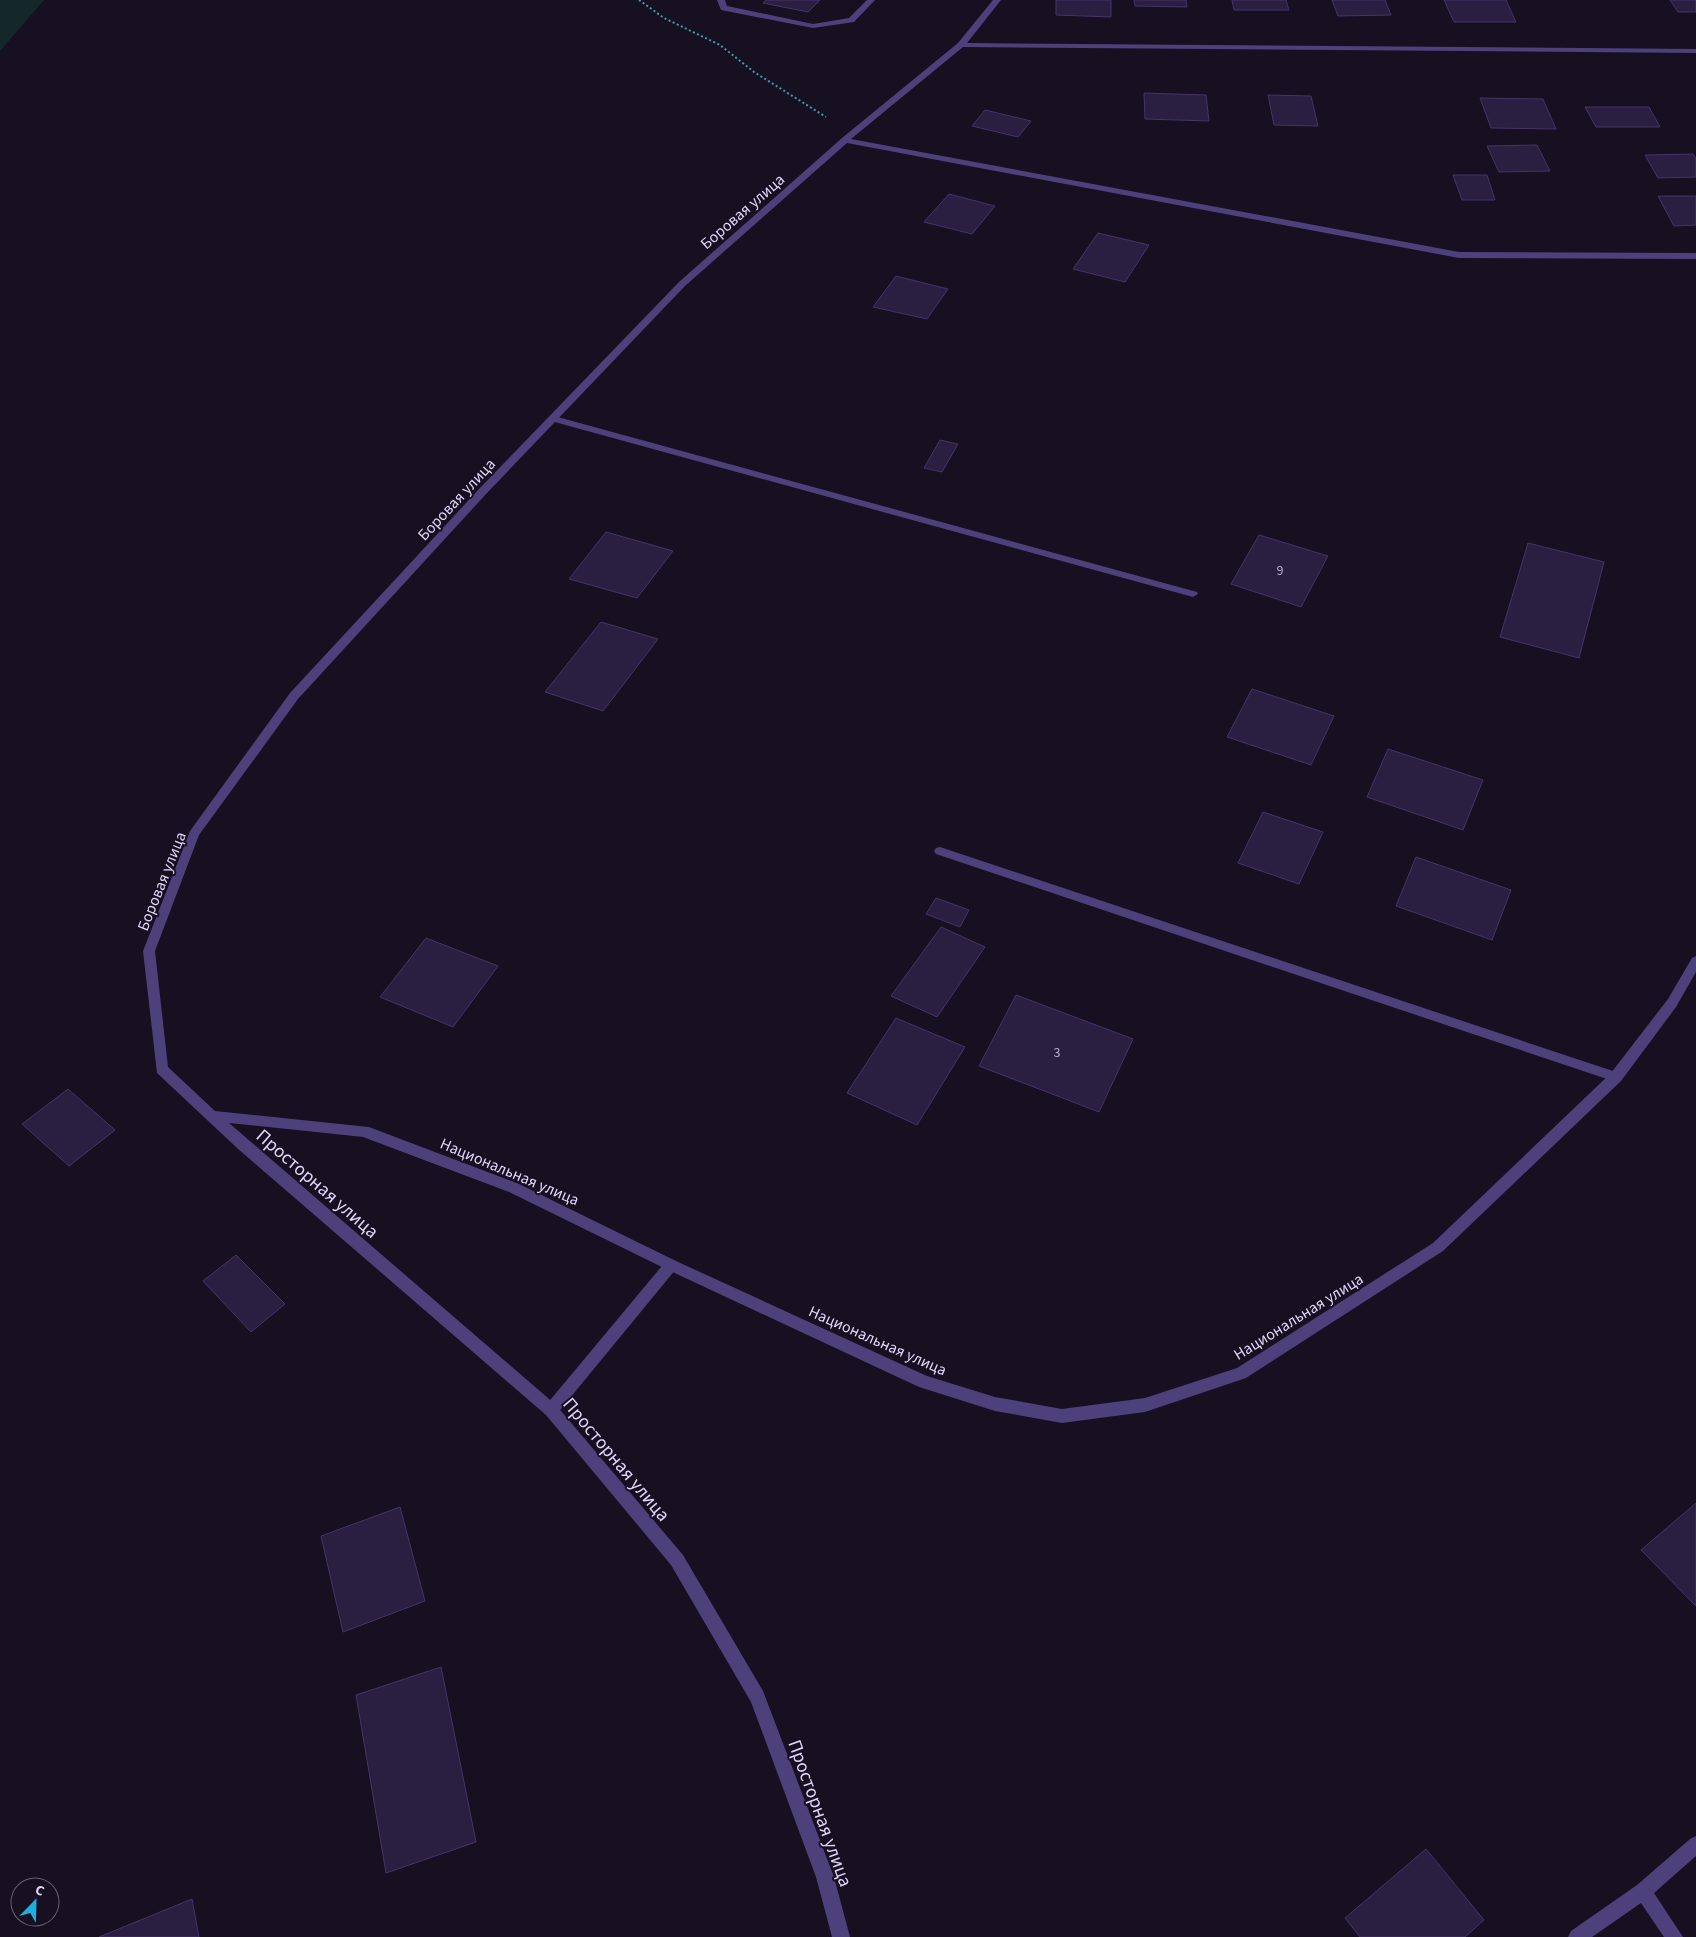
<svg xmlns="http://www.w3.org/2000/svg" width="1696" height="1937" viewBox="0 0 1696 1937" font-family="'Source Sans 3',sans-serif">
  <style>
    .green { fill: #14282b }
    .building { fill: #2a1f40; stroke: #46336a }
    .lines { fill: none; stroke-linecap: round; stroke-linejoin: round }
    .path { stroke: #3c9ea7; stroke-width: 2; stroke-dasharray: 2 2.5; stroke-linecap: butt }
    .lane { fill: #4c417b; fill-rule: evenodd }
    .street { fill: #4c417b; fill-rule: evenodd }
    .labels { text-anchor: middle; stroke-width: 4; stroke-linejoin: round; paint-order: stroke }
    .number-label { font-size: 14px; fill: #b2a8cc }
    .street-label { font-size: 16px; fill: #dfd6fa; stroke: #161021 }
    .near-street-label { font-size: 19px; fill: #dfd6fa; stroke: #161021 }
  </style>
  <rect width="100%" height="100%" fill="#161021"/>
  <path class="green" d="M 0,0 L 44,0 L 0,51 Z"/>
  <g class="building">
    <path d="M 766,0 L 820,0 L 808,12 L 763,3 Z"/>
    <path d="M 1056,0 L 1111,0 L 1111,17 L 1056,15 Z"/>
    <path d="M 1134,0 L 1186,0 L 1187,7 L 1135,6 Z"/>
    <path d="M 1232,0 L 1286,0 L 1289,10 L 1234,10 Z"/>
    <path d="M 1332,0 L 1385,0 L 1391,15 L 1338,16 Z"/>
    <path d="M 1444,0 L 1506,0 L 1516,22 L 1454,22 Z"/>
    <path d="M 1670,0 L 1696,0 L 1696,12 L 1678,12 Z"/>
    <path d="M 1144,93 L 1206,95 L 1209,121 L 1145,119 Z"/>
    <path d="M 1268,95 L 1311,96 L 1318,126 L 1274,125 Z"/>
    <path d="M 1480,98 L 1543,99 L 1556,129 L 1491,128 Z"/>
    <path d="M 1585,107 L 1649,107 L 1660,127 L 1596,127 Z"/>
    <path d="M 985,110 L 1031,121 L 1018,137 L 972,126 Z"/>
    <path d="M 1537,145 L 1550,171 L 1499,172 L 1487,146 Z"/>
    <path d="M 1693,154 L 1696,159 L 1696,177 L 1658,178 L 1645,155 Z"/>
    <path d="M 1453,175 L 1487,175 L 1495,200 L 1462,200 Z"/>
    <path d="M 949,194 L 995,206 L 972,234 L 924,222 Z"/>
    <path d="M 1658,196 L 1696,196 L 1696,225 L 1674,226 Z"/>
    <path d="M 1098,233 L 1149,245 L 1125,282 L 1073,269 Z"/>
    <path d="M 896,276 L 948,289 L 927,319 L 873,307 Z"/>
    <path d="M 940,440 L 958,444 L 942,472 L 924,468 Z"/>
    <path d="M 606,532 L 673,551 L 637,598 L 569,579 Z"/>
    <path d="M 1259,535 L 1328,556 L 1301,607 L 1231,584 Z"/>
    <path d="M 1528,543 L 1604,562 L 1579,658 L 1500,637 Z"/>
    <path d="M 601,622 L 658,639 L 603,711 L 545,692 Z"/>
    <path d="M 1252,689 L 1334,716 L 1311,765 L 1227,737 Z"/>
    <path d="M 1388,749 L 1483,780 L 1463,830 L 1367,797 Z"/>
    <path d="M 1263,812 L 1323,832 L 1299,884 L 1238,863 Z"/>
    <path d="M 1416,857 L 1511,890 L 1492,940 L 1396,906 Z"/>
    <path d="M 936,898 L 969,910 L 960,927 L 926,914 Z"/>
    <path d="M 941,927 L 985,947 L 937,1017 L 891,996 Z"/>
    <path d="M 426,938 L 498,966 L 453,1027 L 380,997 Z"/>
    <path d="M 1016,995 L 1133,1039 L 1099,1112 L 979,1066 Z"/>
    <path d="M 896,1018 L 965,1047 L 917,1125 L 847,1093 Z"/>
    <path d="M 68,1089 L 115,1130 L 69,1166 L 22,1124 Z"/>
    <path d="M 236,1255 L 285,1304 L 251,1332 L 203,1281 Z"/>
    <path d="M 1696,1503 L 1696,1606 L 1641,1550 Z"/>
    <path d="M 400,1507 L 425,1601 L 343,1632 L 321,1536 Z"/>
    <path d="M 441,1667 L 476,1842 L 386,1873 L 356,1695 Z"/>
    <path d="M 1426,1849 L 1484,1920 L 1465,1937 L 1360,1937 L 1345,1918 Z"/>
    <path d="M 192,1899 L 199,1937 L 99,1937 Z"/>
  </g>
  <g class="lines">
    <path class="path" d="M 639,0 L 664,18 L 720,45 L 754,72 L 826,117"/>
    <g class="lane">
      <path d="M 717,0 L 725,0 L 727,6 L 813,24 L 849,18 L 867,0 L 875,0 L 854,22 L 813,28 L 721,10 Z"/>
      <path d="M 554,416 L 1197,592 L 1198,594 L 1193,597 L 551,421 L 551,417 Z"/>
      <path d="M 940,847 L 1616,1072 L 1621,1073 L 1623,1077 L 1621,1081 L 1616,1082 L 936,854 L 934,851 L 936,848 Z"/>
      <path d="M 671,1259 L 676,1261 L 678,1265 L 676,1269 L 556,1415 L 551,1417 L 546,1415 L 544,1410 L 546,1405 L 666,1261 Z"/>
    </g>
    <g class="street">
      <path d="M 993,0 L 1001,0 L 967,43 L 1696,49 L 1696,53 L 963,47 L 851,139 L 1459,252 L 1696,253 L 1696,259 L 1459,258 L 847,143 L 685,286 L 487,493 L 298,699 L 199,835 L 155,951 L 168,1067 L 215,1111 L 369,1127 L 519,1184 L 676,1261 L 927,1376 L 995,1397 L 1062,1409 L 1145,1398 L 1237,1368 L 1433,1243 L 1611,1073 L 1668,999 L 1692,958 L 1696,956 L 1696,972 L 1676,1007 L 1621,1081 L 1443,1251 L 1246,1378 L 1145,1412 L 1062,1423 L 995,1411 L 919,1387 L 666,1269 L 509,1192 L 363,1137 L 229,1123 L 556,1405 L 683,1555 L 763,1691 L 834,1877 L 850,1937 L 832,1937 L 816,1877 L 751,1702 L 671,1565 L 546,1415 L 237,1148 L 157,1073 L 143,951 L 190,831 L 290,693 L 479,489 L 679,282 L 842,138 L 958,43 Z"/>
      <path d="M 1696,1836 L 1696,1856 L 1654,1893 L 1683,1937 L 1664,1937 L 1641,1903 L 1592,1937 L 1568,1937 L 1571,1931 L 1637,1885 L 1690,1839 Z"/>
    </g>
  </g>
  <g class="labels">
    <g class="number-label">
      <text x="1280" y="575">9</text>
      <text x="1057" y="1057">3</text>
    </g>
    <g class="street-label">
      <text transform="translate(742 211) rotate(-41)" y="6">Боровая улица</text>
      <text transform="translate(456 499) rotate(-47)" y="6">Боровая улица</text>
      <text transform="translate(161 881) rotate(-68)" y="6">Боровая улица</text>
      <text transform="translate(510 1171) rotate(23)" y="6">Национальная улица</text>
      <text transform="translate(1298 1316) rotate(-32)" y="6">Национальная улица</text>
      <text transform="translate(878 1340) rotate(24)" y="6">Национальная улица</text>
    </g>
    <g class="near-street-label">
      <text transform="translate(318 1183) rotate(41)" y="7">Просторная улица</text>
      <text transform="translate(617 1459) rotate(50)" y="7">Просторная улица</text>
      <text transform="translate(821 1813) rotate(70)" y="7">Просторная улица</text>
    </g>
  </g>
  <g transform="translate(35 1902) rotate(23)"><circle r="24" fill="#161021" stroke="#665f78"/>
  <path d="M0-4L9 19L0 12L-9 19Z" fill="#1ab0e2"/>
  <text y="-8" font-size="14" font-weight="bold" text-anchor="middle" fill="#dfd6fa">С</text>
  </g>
</svg>
